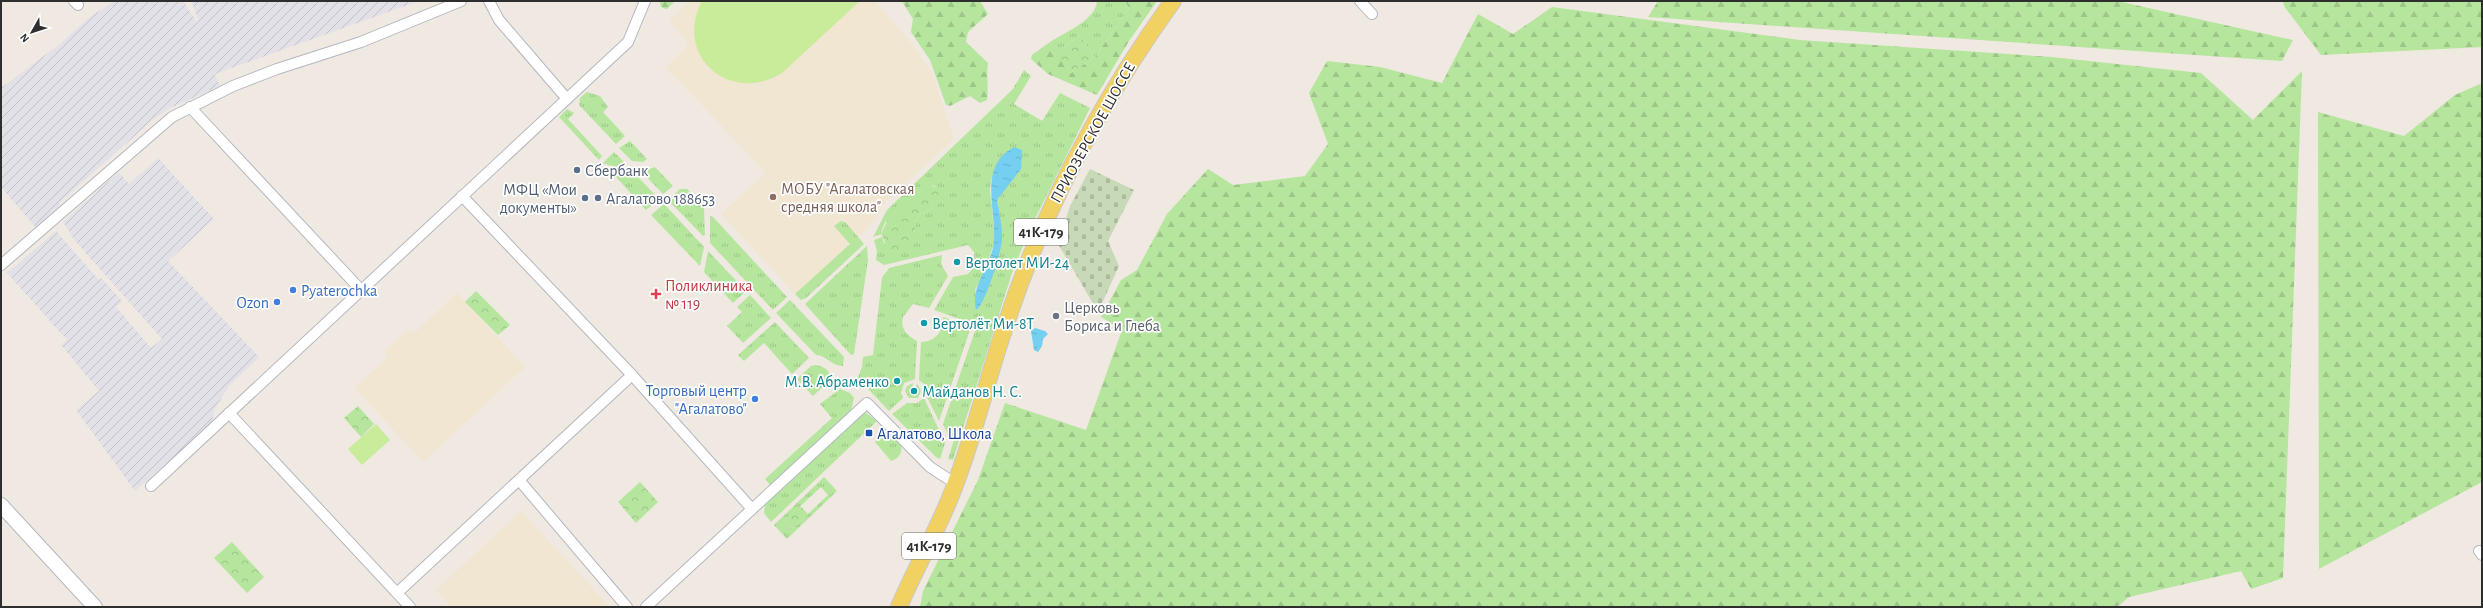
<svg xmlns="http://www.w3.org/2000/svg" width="2483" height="608" viewBox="0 0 2483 608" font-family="'Alegreya Sans',sans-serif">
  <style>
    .industrial { fill: url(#industrial-furrows) }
    .education { fill: #f0e6d1 }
    .grass { fill: url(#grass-tufts); fill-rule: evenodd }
    .forest { fill: url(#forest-firs) }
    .cemetery { fill: url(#cemetery-stones) }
    .park { fill: url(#park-crowns) }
    .pitch { fill: #c9ec9a }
    .water { fill: url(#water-ripples) }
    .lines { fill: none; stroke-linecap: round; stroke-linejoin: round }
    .street-casing { stroke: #b4b7c1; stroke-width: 12 }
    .secondary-casing { stroke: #b4b7c1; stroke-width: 16 }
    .primary-casing { stroke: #c9c9c9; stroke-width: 18 }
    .street { stroke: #fff; stroke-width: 10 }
    .secondary { stroke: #fff; stroke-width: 14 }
    .primary { stroke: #f2d163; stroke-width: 16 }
    .service-dot { fill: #5c6f8a; stroke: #fff; stroke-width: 1.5 }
    .education-dot { fill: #8d6e63; stroke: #fff; stroke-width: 1.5 }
    .culture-dot { fill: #0f9aa8; stroke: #fff; stroke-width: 1.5 }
    .shop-dot { fill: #3f7fe0; stroke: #fff; stroke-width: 1.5 }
    .health-dot { fill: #e0444e; stroke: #fff; stroke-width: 1.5 }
    .worship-dot { fill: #6b7280; stroke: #fff; stroke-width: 1.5 }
    .transit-dot { fill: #1a4fb4; stroke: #fff; stroke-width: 1.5 }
    .labels { text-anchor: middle; stroke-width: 3.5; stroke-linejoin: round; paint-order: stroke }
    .shield { fill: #fff; stroke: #6d6d6d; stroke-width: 1 }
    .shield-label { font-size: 15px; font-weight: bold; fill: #2e2e2e }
    .street-label { font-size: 16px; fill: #2e2e2e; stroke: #fff }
    .service-label { font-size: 16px; fill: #4e5e75; stroke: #fff; text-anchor: start }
    .education-label { font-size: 16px; fill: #785e54; stroke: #fff; text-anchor: start }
    .culture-label { font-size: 16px; fill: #0d838f; stroke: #fff; text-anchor: start }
    .health-label { font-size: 16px; fill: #be3a42; stroke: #fff; text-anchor: start }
    .shop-label { font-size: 16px; fill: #366cbe; stroke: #fff; text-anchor: end }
    .worship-label { font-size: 16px; fill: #5b616d; stroke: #fff; text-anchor: start }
    .transit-label { font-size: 16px; fill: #164399; stroke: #fff; text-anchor: start }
  </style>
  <defs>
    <pattern id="industrial-furrows" width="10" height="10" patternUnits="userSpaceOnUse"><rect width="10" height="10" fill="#e3e1e8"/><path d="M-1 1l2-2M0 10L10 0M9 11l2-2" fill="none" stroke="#c3c1c7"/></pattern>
    <pattern id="grass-tufts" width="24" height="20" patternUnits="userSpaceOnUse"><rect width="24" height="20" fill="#b6e59e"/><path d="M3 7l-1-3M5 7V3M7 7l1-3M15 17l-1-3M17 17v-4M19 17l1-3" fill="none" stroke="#9dc588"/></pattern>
    <pattern id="forest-firs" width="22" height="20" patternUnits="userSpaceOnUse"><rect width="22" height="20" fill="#b6e59e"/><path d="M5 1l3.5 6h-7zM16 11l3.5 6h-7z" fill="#9dc588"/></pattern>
    <pattern id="cemetery-stones" width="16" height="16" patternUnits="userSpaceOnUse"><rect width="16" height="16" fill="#c8d9b8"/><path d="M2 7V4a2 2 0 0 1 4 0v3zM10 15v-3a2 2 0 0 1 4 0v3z" fill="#acbb9e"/></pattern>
    <pattern id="park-crowns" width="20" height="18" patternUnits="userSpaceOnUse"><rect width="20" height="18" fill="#b6e59e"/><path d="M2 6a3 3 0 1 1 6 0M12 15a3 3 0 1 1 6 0" fill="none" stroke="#9dc588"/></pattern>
    <pattern id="water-ripples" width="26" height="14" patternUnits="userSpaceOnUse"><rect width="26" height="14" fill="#75cff0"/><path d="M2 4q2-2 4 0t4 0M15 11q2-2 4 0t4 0" fill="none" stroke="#66b2ce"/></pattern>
  </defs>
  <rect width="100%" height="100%" fill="#efe9e1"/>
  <g class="industrial">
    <path d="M 114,1 L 183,1 L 197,22 L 199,21 L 191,1 L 419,1 L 215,74 L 220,86 L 172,107 L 155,118 L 59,203 L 61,206 L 36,228 L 1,187 L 1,88 L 61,43 L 87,19 Z"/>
    <path d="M 158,158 L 214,219 L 168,261 L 259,357 L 229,386 L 214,410 L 212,422 L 135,491 L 76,410 L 99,391 L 61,345 L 67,340 L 7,273 L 56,231 L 99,280 L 101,278 L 122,301 L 116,307 L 151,348 L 162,339 L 75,241 L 63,222 L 119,172 L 129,184 Z"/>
  </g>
  <g class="education">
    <path d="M 690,1 L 875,1 L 907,38 L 932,72 L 954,139 L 883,204 L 875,221 L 795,294 L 721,214 L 766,173 L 666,67 L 687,46 L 685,39 L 669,21 Z"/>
    <path d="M 457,293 L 525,367 L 423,462 L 355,388 L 388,357 L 384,352 L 408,329 L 413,334 Z"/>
    <path d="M 521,511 L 533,524 L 610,607 L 451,607 L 436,590 Z"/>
  </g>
  <g class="grass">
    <path d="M 1097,1 L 1125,1 L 1129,8 L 1095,57 L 1080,36 L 1056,52 L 1050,42 C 1064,33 1096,20 1097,1 Z"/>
    <path d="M 1024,70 L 1031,76 L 1014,104 L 1042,121 L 1060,93 L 1090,108 L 1030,229 L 1012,273 L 953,460 L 948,459 L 955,437 L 948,435 L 943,424 L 977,325 L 934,310 L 953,277 L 968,274 L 975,266 L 974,252 L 968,245 L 884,265 L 876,260 L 877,251 L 874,240 L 882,237 L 884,243 L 904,248 C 916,238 913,228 919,215 L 934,207 L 935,186 C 919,183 919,200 909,208 C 895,219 886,212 881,234 L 873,237 L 887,210 L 1013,89 ZM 999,160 L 1001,195 L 997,200 L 1002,240 L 981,304 L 975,290 L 983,275 L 995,241 L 990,190 L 991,180 Z"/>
    <path d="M 587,92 L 600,96 L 608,107 L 603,112 L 625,136 L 616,144 L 579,105 L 580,98 Z"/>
    <path d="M 567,109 L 574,113 L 568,119 L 602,156 L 599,160 L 559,117 Z"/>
    <path d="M 630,141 L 647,159 L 643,162 L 632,161 L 619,148 Z"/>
    <path d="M 614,152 L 625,163 L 615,167 L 603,163 Z"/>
    <path d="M 655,167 L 673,186 L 663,194 L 642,172 Z"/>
    <path d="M 623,172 L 636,175 L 659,199 L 646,210 L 616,177 Z"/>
    <path d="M 680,189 L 687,189 L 704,208 L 705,235 L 703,236 L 668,200 Z"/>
    <path d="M 664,204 L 704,247 L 700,266 L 651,215 Z"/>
    <path d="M 710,216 L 713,217 L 787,297 L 773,310 L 710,243 Z"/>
    <path d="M 841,221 L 846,223 L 864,244 L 806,298 L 801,300 L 795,294 L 850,244 L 834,226 Z"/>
    <path d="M 867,246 L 868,260 L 854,354 L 851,355 L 805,304 Z"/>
    <path d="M 708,251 L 746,291 L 733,303 L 704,272 Z"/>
    <path d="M 942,255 L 941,264 L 948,276 L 929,308 L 913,304 L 903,317 C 900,329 907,336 917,341 L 915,379 L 904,383 L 901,393 L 903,398 L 889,411 L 858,378 L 862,367 L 863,357 L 873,355 L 882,278 L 889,268 Z"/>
    <path d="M 750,295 L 771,318 L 743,343 L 727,326 L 742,312 L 737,307 Z"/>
    <path d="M 790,300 L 844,357 L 843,366 C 831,366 826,355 816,355 L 776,313 Z"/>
    <path d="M 943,317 L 971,327 L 939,421 L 926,395 L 924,384 L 919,380 L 921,342 C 935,342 944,331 943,317 Z"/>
    <path d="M 775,322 L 809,358 L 792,374 L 764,343 L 744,361 L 738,355 Z"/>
    <path d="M 816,365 C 842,371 823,387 813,396 L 797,379 L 811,366 Z"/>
    <path d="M 913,383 L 912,392 L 915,392 L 917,384 L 921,391 L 918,398 L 909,398 L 905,391 L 907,386 Z"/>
    <path d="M 840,389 L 850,393 L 854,398 L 851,411 L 771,486 L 765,479 L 832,418 L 820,404 Z"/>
    <path d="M 924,398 L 945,443 L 940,459 L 936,457 L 892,414 L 907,403 L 917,403 Z"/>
    <path d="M 866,413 L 877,421 L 771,522 L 764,513 L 765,503 L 861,414 Z"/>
    <path d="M 886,432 C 901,436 909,455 891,461 L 875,442 L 882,433 Z"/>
    <path d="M 824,477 L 837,491 L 787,539 L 774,525 ZM 821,487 L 828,495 L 793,528 L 785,520 Z"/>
  </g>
  <g class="forest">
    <path d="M 661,1 L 675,1 L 667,9 L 662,8 L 660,4 Z"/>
    <path d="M 904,1 L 980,1 L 988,14 L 968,32 L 966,42 L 988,63 C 986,76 989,87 987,100 L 980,103 L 970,96 L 950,106 L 946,105 L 930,60 L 911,32 L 913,19 L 903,3 Z"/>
    <path d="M 1125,1 L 1157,1 L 1129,41 L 1097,95 L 1048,74 L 1031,59 L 1032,55 L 1050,42 L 1071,73 L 1095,57 L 1129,8 Z"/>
    <path d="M 1658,1 L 2117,1 L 2293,40 L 2282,61 L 1648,17 Z"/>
    <path d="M 2283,1 L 2482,1 L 2482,47 L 2321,55 L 2284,6 Z"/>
    <path d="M 1552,7 L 1800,40 L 2052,57 L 2201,73 L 2253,120 L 2302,71 L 2283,578 L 2251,589 L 2241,571 L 2129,597 L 2117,607 L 920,607 L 923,591 L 978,480 L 1005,403 L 1086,430 L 1122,330 L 1101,317 L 1121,280 L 1137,270 L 1167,214 L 1208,169 L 1233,185 L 1305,176 L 1328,144 L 1309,93 L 1327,61 L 1380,67 L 1442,83 L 1478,14 L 1513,34 Z"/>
    <path d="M 2482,83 L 2482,482 L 2319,569 L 2318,112 L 2404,136 L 2455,95 Z"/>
  </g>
  <path class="cemetery" d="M 1090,169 L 1134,190 L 1108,241 L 1119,266 L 1098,312 L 1058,244 L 1070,206 Z"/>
  <g class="park">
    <path d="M 1080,36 L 1095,57 L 1071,73 L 1056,52 Z"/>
    <path d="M 930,185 L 939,189 L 941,199 L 934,207 L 919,215 C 914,227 912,262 888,248 L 881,234 L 889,217 L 908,208 L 923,188 Z"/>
    <path d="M 476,291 L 510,325 L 498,335 L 465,302 Z"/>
    <path d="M 358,406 L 374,424 L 361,437 L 344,418 Z"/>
    <path d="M 640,482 L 658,502 L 636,523 L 618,502 Z"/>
    <path d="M 800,506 L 808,514 L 793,528 L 785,520 Z"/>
    <path d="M 232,542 L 264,577 L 247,593 L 214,558 Z"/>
  </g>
  <g class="pitch">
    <path d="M 702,1 L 860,1 L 782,73 C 730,105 673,56 702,1 Z"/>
    <path d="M 376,424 L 390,440 L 362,465 L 348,449 Z"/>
  </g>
  <g class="water">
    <path d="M 1014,147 L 1022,150 L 1021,169 L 997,200 C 999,212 1003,228 1002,240 C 1001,252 985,306 976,310 C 970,283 993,265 994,240 C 996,209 978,166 1014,147 Z"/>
    <path d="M 1035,328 L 1045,331 L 1048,334 L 1043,339 L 1042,346 L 1038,352 L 1034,350 L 1031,331 Z"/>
  </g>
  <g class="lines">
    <defs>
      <g id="street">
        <path d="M 74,1 L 78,5"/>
        <path d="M 489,1 L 499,20 L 567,99"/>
        <path d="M 1360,1 L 1372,14"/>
        <path d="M 190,107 L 361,290"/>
        <path d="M 462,196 L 632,375 L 752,509"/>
        <path d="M 1,265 L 172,117 L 233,86 L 277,69 L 361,42 L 461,1"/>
        <path d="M 229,413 L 410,607"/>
        <path d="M 519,480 L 627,607"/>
        <path d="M 151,486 L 628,42 L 645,1"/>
        <path d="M 2479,551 L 2482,555"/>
        <path d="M 397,593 L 632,375"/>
        <path d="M 646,607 L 867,403 L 930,467 L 956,484"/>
      </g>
      <path id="secondary" d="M 1,505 L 95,607"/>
      <path id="primary" d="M 899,607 C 916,566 940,527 955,485 C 976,430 989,371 1009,315 C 1047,202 1103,98 1173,1"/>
    </defs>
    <use href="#street" class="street-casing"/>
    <use href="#secondary" class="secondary-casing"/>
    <use href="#primary" class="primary-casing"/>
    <use href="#street" class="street"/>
    <use href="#secondary" class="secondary"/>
    <use href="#primary" class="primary"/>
  </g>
  <g class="service-dot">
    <circle cx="577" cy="170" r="4"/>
    <circle cx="585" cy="198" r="4"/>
    <circle cx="598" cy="198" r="4"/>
  </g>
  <circle class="education-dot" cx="773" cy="197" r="4"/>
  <g class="culture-dot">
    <circle cx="957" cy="262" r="4"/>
    <circle cx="924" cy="323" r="4"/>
    <circle cx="897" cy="381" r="4"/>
    <circle cx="914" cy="391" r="4"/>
  </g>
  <g class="shop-dot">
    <circle cx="293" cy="290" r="4"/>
    <circle cx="277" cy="302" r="4"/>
    <circle cx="755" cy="399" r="4"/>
  </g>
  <path class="health-dot" d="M654 288h4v4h4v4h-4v4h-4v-4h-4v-4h4z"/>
  <circle class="worship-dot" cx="1056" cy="316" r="4"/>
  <rect class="transit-dot" x="865" y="429" width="8" height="8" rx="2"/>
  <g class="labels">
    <g class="shield">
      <rect x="1014" y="219" width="54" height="26" rx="3"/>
      <rect x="902" y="533" width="54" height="26" rx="3"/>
    </g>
    <g class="shield-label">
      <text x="1041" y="237">41К-179</text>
      <text x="929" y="551">41К-179</text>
    </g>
    <g class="street-label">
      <text transform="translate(1092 132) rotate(-61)" y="6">ПРИОЗЕРСКОЕ ШОССЕ</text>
    </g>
    <g class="service-label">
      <text x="585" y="176">Сбербанк</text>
      <text x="577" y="195" text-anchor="end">МФЦ «Мои<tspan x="577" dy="18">документы»</tspan></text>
      <text x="606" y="204">Агалатово 188653</text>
    </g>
    <g class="education-label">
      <text x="781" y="194">МОБУ "Агалатовская<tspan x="781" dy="18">средняя школа"</tspan></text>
    </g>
    <g class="culture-label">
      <text x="965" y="268">Вертолет МИ-24</text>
      <text x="932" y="329">Вертолёт Ми-8Т</text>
      <text x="889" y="387" text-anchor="end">М.В. Абраменко</text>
      <text x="922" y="397">Майданов Н. С.</text>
    </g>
    <g class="health-label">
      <text x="665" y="291">Поликлиника<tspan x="665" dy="18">№ 119</tspan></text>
    </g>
    <g class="shop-label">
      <text x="301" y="296" text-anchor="start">Pyaterochka</text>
      <text x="269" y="308">Ozon</text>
      <text x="747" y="396">Торговый центр<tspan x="747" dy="18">"Агалатово"</tspan></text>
    </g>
    <g class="worship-label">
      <text x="1064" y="313">Церковь<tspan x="1064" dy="18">Бориса и Глеба</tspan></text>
    </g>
    <g class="transit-label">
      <text x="877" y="439">Агалатово, Школа</text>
    </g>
  </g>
  <rect width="2483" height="608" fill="none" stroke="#2e2e2e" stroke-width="4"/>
  <g transform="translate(32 32) rotate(231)" stroke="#ffffff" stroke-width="3" paint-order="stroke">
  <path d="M0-3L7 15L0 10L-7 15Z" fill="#2e2e2e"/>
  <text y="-6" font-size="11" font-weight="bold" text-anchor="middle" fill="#2e2e2e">N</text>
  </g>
</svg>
